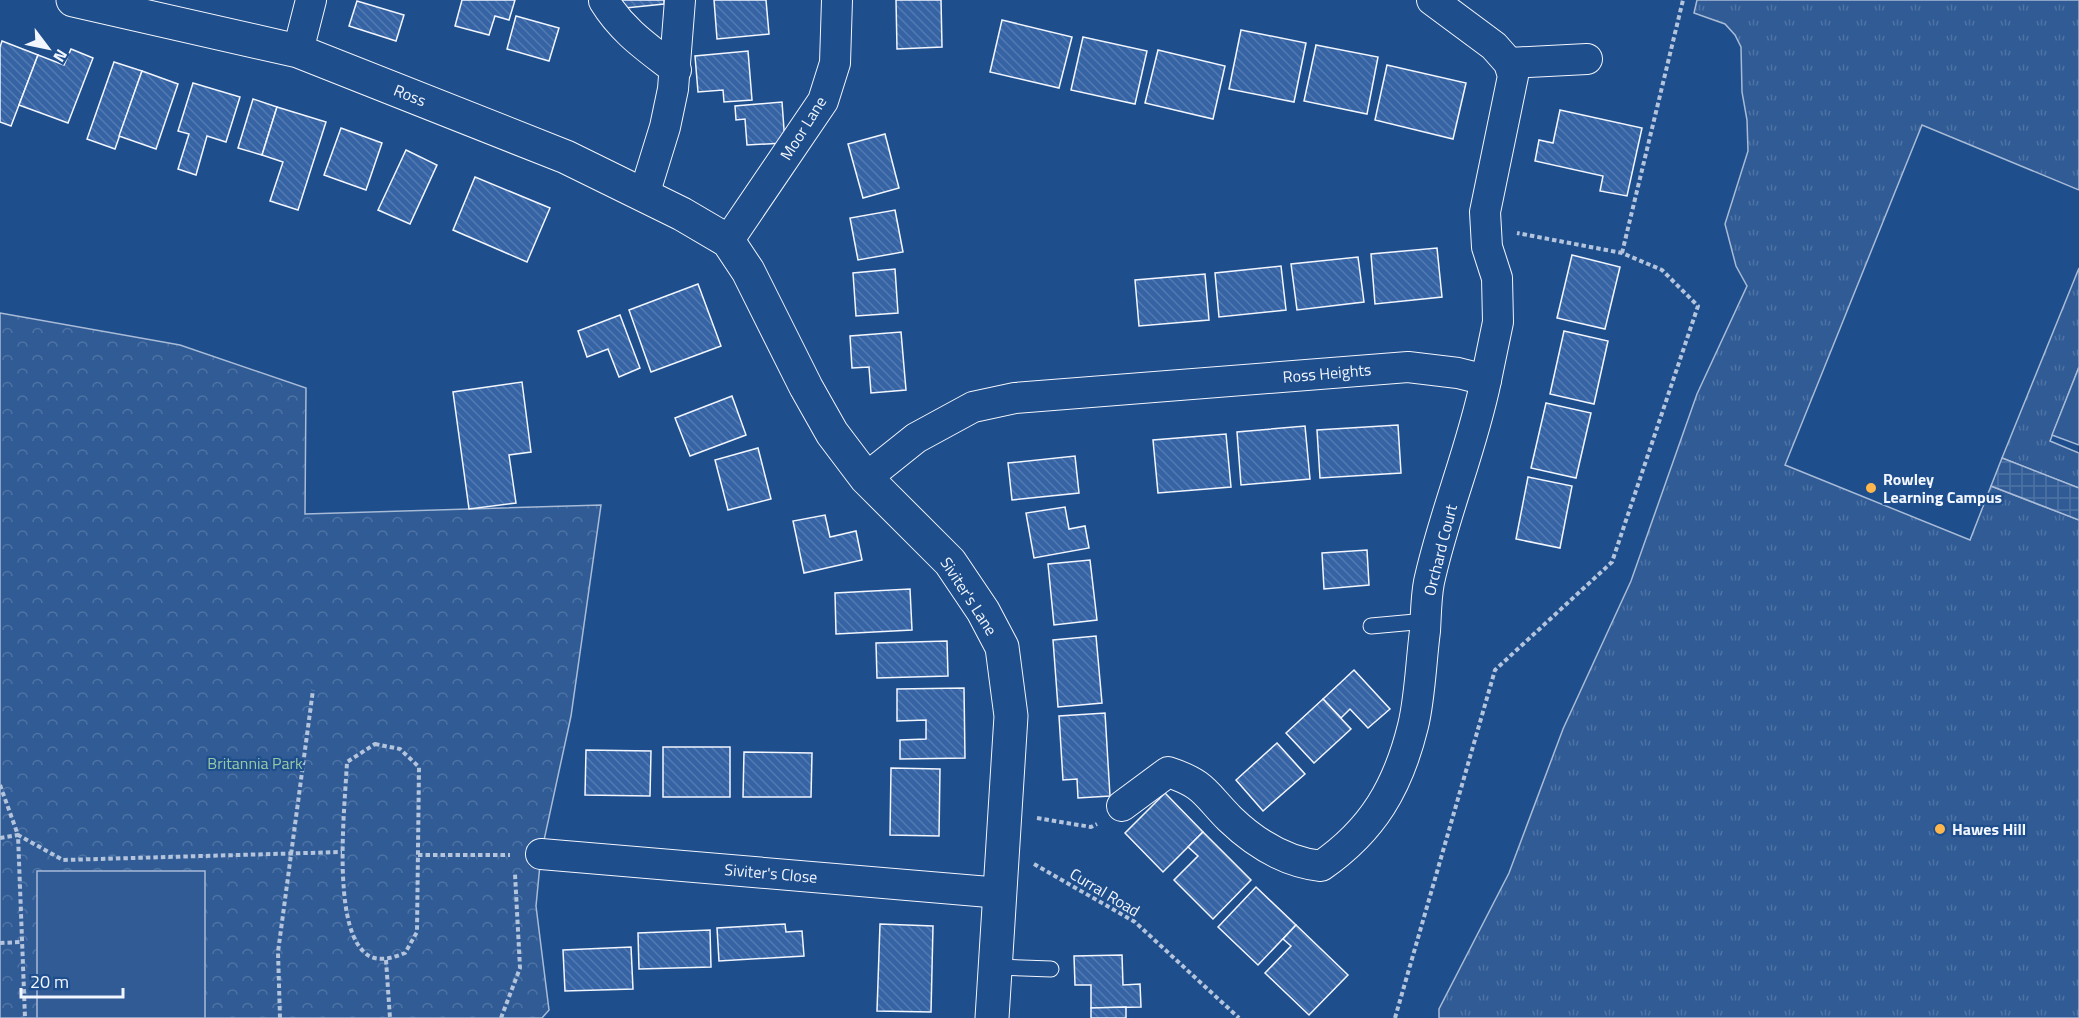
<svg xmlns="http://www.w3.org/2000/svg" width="2079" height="1018" viewBox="0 0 2079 1018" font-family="'Titillium Web',sans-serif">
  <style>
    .grass { fill: url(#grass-tufts); stroke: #a8bbd7; stroke-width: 1.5 }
    .park { fill: url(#park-crowns); stroke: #a8bbd7; stroke-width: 1.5 }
    .pitch { fill: #305b95; stroke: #a8bbd7; stroke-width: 1.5 }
    .plaza { fill: url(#plaza-grid); stroke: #a8bbd7; stroke-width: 1.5 }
    .building { fill: url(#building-back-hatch); stroke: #f2f6ff; stroke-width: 1.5 }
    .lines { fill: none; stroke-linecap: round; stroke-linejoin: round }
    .lane-casing { stroke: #f2f6ff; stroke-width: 17 }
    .street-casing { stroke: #f2f6ff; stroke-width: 32 }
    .secondary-casing { stroke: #f2f6ff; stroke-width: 35 }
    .path { stroke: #b3c4dc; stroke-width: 4; stroke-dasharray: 4.5 3; stroke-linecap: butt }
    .lane { stroke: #1f4e8c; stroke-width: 15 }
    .street { stroke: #1f4e8c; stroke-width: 30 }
    .secondary { stroke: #1f4e8c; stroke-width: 33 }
    .poi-dot { fill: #ffb74d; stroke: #1f4e8c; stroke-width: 2 }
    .labels { text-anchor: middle; stroke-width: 4.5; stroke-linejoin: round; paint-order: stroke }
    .street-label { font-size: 16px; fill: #f2f6ff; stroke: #1f4e8c }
    .poi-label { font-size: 16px; font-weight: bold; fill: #f2f6ff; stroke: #1f4e8c; text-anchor: start }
    .park-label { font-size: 16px; fill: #97c8a6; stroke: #1f4e8c }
  </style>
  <defs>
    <pattern id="grass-tufts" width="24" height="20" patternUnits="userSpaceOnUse" patternTransform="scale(1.5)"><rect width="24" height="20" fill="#305b95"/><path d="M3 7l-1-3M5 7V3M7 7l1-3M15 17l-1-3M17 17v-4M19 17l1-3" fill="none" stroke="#4e73a5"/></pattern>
    <pattern id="park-crowns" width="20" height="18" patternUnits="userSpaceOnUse" patternTransform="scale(1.5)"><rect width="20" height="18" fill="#305b95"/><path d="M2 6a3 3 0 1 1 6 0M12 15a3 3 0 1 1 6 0" fill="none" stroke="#4e73a5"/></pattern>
    <pattern id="plaza-grid" width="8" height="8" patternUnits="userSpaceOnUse" patternTransform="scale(1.5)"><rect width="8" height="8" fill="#305b95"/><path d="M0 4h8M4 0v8" fill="none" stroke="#4e73a5"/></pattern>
    <pattern id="building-back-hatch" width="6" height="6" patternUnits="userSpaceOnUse" patternTransform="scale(1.5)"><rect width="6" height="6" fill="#3563a3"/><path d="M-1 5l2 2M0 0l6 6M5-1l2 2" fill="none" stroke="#537ab1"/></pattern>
  </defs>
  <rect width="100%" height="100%" fill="#1f4e8c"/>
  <g class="grass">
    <path d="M 1697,0 L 2079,0 L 2079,190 L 1922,125 L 1785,465 L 1970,540 L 1991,486 L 2079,520 L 2079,1018 L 1439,1018 L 1439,1009 L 1509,873 L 1563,729 L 1631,581 L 1697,394 L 1747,286 L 1736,266 L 1725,224 L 1748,151 L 1747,120 L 1742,92 L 1741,47 L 1735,35 L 1725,24 L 1694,13 Z"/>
    <path d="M 2079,268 L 2079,367 L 2050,441 L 2079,453 L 2079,488 L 2002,458 Z"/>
  </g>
  <path class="park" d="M 0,313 L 180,345 L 306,388 L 305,514 L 601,505 L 571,716 L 541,854 L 536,906 L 549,1010 L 542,1018 L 0,1018 Z"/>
  <g class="pitch">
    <path d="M 2079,367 L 2079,445 L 2052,435 Z"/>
    <rect x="37" y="871" width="168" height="147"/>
  </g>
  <path class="plaza" d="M 2002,458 L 2079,488 L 2079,520 L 1991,486 Z"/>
  <g class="building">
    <path d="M 462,0 L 515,0 L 509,20 L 495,16 L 489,35 L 455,26 Z"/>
    <path d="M 615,0 L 664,0 L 664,4 L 616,9 Z"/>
    <path d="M 714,0 L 766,0 L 769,34 L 717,39 Z"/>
    <path d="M 896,0 L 941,0 L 942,47 L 897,49 Z"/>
    <path d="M 357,1 L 404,15 L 396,41 L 349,26 Z"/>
    <path d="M 516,16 L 559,28 L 549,61 L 507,49 Z"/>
    <path d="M 1002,20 L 1072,37 L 1059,88 L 990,72 Z"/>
    <path d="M 1241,30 L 1306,43 L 1294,102 L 1229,89 Z"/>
    <path d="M 1083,37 L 1147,51 L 1135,104 L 1071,90 Z"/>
    <path d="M 2,41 L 38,55 L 11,126 L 0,122 L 0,47 Z"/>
    <path d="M 1316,45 L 1378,57 L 1367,114 L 1304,101 Z"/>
    <path d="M 71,49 L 93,58 L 68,123 L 19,105 L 38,55 L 64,65 Z"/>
    <path d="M 1158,50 L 1225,66 L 1213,119 L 1145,103 Z"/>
    <path d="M 748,51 L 752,100 L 724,102 L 723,90 L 698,92 L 695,56 Z"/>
    <path d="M 114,62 L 142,71 L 115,149 L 87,139 Z"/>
    <path d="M 1387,65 L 1466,83 L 1453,139 L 1375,120 Z"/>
    <path d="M 142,71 L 178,84 L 156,149 L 119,136 Z"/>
    <path d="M 193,83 L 240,97 L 226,142 L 207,136 L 196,175 L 178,169 L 189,134 L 178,131 Z"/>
    <path d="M 253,99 L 277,107 L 262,155 L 238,148 Z"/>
    <path d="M 782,102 L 785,143 L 747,145 L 745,119 L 736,120 L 735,106 Z"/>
    <path d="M 277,107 L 326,122 L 298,210 L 270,201 L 283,162 L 262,155 Z"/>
    <path d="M 1560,110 L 1642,128 L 1627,196 L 1600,191 L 1603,176 L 1535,161 L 1539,140 L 1553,143 Z"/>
    <path d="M 341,128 L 382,143 L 366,190 L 324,175 Z"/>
    <path d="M 885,134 L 899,188 L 863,198 L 848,144 Z"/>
    <path d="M 406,150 L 437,165 L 410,224 L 378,210 Z"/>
    <path d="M 475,177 L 550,208 L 527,262 L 453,230 Z"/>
    <path d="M 895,210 L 903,252 L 858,260 L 850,218 Z"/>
    <path d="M 1437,248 L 1442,297 L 1375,304 L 1371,254 Z"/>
    <path d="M 1572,255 L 1620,267 L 1605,329 L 1557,318 Z"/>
    <path d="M 1358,257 L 1364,302 L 1297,310 L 1291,264 Z"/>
    <path d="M 1281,266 L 1286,310 L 1219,317 L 1215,273 Z"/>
    <path d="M 895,269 L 898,313 L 856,316 L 853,273 Z"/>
    <path d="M 1205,274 L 1209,320 L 1139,326 L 1135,280 Z"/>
    <path d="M 698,284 L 721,346 L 651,372 L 629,310 Z"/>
    <path d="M 620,315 L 640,368 L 619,377 L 608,349 L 587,357 L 578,331 Z"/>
    <path d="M 1564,331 L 1608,341 L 1594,404 L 1550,394 Z"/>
    <path d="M 901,332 L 906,390 L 871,393 L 869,367 L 852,368 L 850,336 Z"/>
    <path d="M 522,382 L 531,452 L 509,455 L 516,503 L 469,509 L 453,392 Z"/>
    <path d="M 732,396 L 746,435 L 690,456 L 675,418 Z"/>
    <path d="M 1546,403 L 1591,413 L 1576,478 L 1531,468 Z"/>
    <path d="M 1398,425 L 1401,473 L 1320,478 L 1317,430 Z"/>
    <path d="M 1305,426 L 1310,479 L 1241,485 L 1237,432 Z"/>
    <path d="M 1226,434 L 1231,487 L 1158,493 L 1153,440 Z"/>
    <path d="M 758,448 L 771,499 L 728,510 L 715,460 Z"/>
    <path d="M 1075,456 L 1079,493 L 1012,500 L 1008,463 Z"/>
    <path d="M 1528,477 L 1572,486 L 1560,548 L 1516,539 Z"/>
    <path d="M 1065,507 L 1069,529 L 1085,526 L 1089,548 L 1034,558 L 1026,513 Z"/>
    <path d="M 825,515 L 830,537 L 856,531 L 862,560 L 804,573 L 793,521 Z"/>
    <path d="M 1367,550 L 1369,585 L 1324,589 L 1322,553 Z"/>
    <path d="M 1090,560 L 1097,620 L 1054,625 L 1048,564 Z"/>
    <path d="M 910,589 L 912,630 L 836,634 L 835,593 Z"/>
    <path d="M 1096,636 L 1102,703 L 1058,707 L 1053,640 Z"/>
    <path d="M 947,641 L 948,676 L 877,678 L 876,643 Z"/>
    <path d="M 1354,670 L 1390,709 L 1368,728 L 1350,709 L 1341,718 L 1323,699 Z"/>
    <path d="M 964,688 L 965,758 L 900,759 L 900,740 L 926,739 L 926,720 L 897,721 L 897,689 Z"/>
    <path d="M 1323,699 L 1351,729 L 1314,763 L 1286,733 Z"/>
    <path d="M 1105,713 L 1110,796 L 1078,798 L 1077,779 L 1063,780 L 1059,716 Z"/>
    <path d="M 1277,743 L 1305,774 L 1263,811 L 1236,780 Z"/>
    <rect x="663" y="747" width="67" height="50"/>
    <path d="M 586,750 L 651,751 L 650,796 L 585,795 Z"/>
    <path d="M 744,752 L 812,753 L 811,797 L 743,797 Z"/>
    <path d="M 891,768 L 940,769 L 939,836 L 890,835 Z"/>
    <path d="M 1165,793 L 1203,832 L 1163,872 L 1125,833 Z"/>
    <path d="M 1203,832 L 1251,880 L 1213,919 L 1174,880 L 1198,856 L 1188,847 Z"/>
    <path d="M 1256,887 L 1296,925 L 1258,965 L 1218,927 Z"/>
    <path d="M 785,924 L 786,932 L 802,931 L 804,956 L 719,961 L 717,928 Z"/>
    <path d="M 880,924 L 933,926 L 931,1012 L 877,1011 Z"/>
    <path d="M 1296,925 L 1348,975 L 1309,1015 L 1265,973 L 1291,946 L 1283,939 Z"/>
    <path d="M 710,930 L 711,967 L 639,969 L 638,933 Z"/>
    <path d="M 631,947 L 633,989 L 565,991 L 563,950 Z"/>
    <path d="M 1122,955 L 1123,985 L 1140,984 L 1141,1007 L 1091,1008 L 1091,985 L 1075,985 L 1074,956 Z"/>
    <path d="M 1126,1007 L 1126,1018 L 1091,1018 L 1091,1008 Z"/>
  </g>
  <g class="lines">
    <defs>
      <g id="lane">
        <path d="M 1371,626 L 1426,621"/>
        <path d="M 995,967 L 1051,969"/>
      </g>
      <g id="street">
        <path d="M 604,1 C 623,32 648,48 676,70"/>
        <path d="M 298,51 L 311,0"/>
        <path d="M 1509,63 L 1587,59"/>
        <path d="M 644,195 L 665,127 L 673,89 L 680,0"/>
        <path d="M 728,241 L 823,101 L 835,63 L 837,0"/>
        <path d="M 866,478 L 916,438 L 973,407 L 1015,398 L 1408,367 L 1458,373 L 1486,380 L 1498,322 L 1497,278 L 1487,247 L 1485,212 L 1513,76 L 1509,63 L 1494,46 L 1432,0"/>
        <path d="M 1122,806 L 1168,772 C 1205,784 1205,794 1230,819 C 1256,844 1285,862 1321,866 C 1373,830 1398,787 1413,726 C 1420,698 1421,661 1425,631 C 1426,615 1426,597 1429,582 C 1444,513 1472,449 1486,380"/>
        <path d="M 541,854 L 1001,893"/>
      </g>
      <path id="secondary" d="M 73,0 L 298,51 L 566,157 L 682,214 L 728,241 L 748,271 L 806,387 L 832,433 L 866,478 L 950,562 L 983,611 L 1002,647 L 1011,716 L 992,1018"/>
    </defs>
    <use href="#lane" class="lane-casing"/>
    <use href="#street" class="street-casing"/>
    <use href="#secondary" class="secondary-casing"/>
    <g class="path">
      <path d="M 1622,253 L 1683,0"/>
      <path d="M 375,744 L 400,749 L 419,767 L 417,932 L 405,953 C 392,958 375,964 363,951 C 332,920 345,805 347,762 Z"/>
      <path d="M 0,785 L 18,835 L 63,860 L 342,852"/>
      <path d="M 1037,818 L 1091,827 L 1097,824"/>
      <path d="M 0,838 L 18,835 L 25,1018"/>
      <path d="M 418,855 L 510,855"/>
      <path d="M 1034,864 L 1135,922 L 1239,1018"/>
      <path d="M 0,943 L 22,942"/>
      <path d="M 386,960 L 390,1018"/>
      <path d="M 280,1018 L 278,952 L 313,690"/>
      <path d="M 501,1018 L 520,968 L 515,874"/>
      <path d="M 1395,1018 L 1495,670 L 1612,562 L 1698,306 L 1662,270 L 1622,253 L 1517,233"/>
    </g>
    <use href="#lane" class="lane"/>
    <use href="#street" class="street"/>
    <use href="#secondary" class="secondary"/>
  </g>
  <g class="poi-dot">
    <circle cx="1871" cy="488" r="6"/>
    <circle cx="1940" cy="829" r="6"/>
  </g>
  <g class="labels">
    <g class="street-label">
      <text transform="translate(410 95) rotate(22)" y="6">Ross</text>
      <text transform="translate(803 128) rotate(-58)" y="6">Moor Lane</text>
      <text transform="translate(1327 373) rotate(-5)" y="6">Ross Heights</text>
      <text transform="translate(1440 550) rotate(-76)" y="6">Orchard Court</text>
      <text transform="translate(969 596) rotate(57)" y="6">Siviter's Lane</text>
      <text transform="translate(771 873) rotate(5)" y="6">Siviter's Close</text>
      <text transform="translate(1105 892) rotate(31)" y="6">Curral Road</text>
    </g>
    <g class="poi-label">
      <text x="1883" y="485">Rowley<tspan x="1883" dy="18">Learning Campus</tspan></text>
      <text x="1952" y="835">Hawes Hill</text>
    </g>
    <g class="park-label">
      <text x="255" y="769">Britannia Park</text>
    </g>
  </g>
  <g transform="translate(48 48) rotate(122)" stroke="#1f4e8c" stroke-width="4.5" paint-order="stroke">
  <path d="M0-4.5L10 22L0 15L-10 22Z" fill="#f2f6ff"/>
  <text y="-9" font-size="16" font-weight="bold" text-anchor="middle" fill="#f2f6ff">N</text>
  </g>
  <path d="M21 988v9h102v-9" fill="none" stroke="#f2f6ff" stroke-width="3"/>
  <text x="30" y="988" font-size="18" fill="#f2f6ff" stroke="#1f4e8c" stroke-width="4.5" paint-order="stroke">20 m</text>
</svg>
